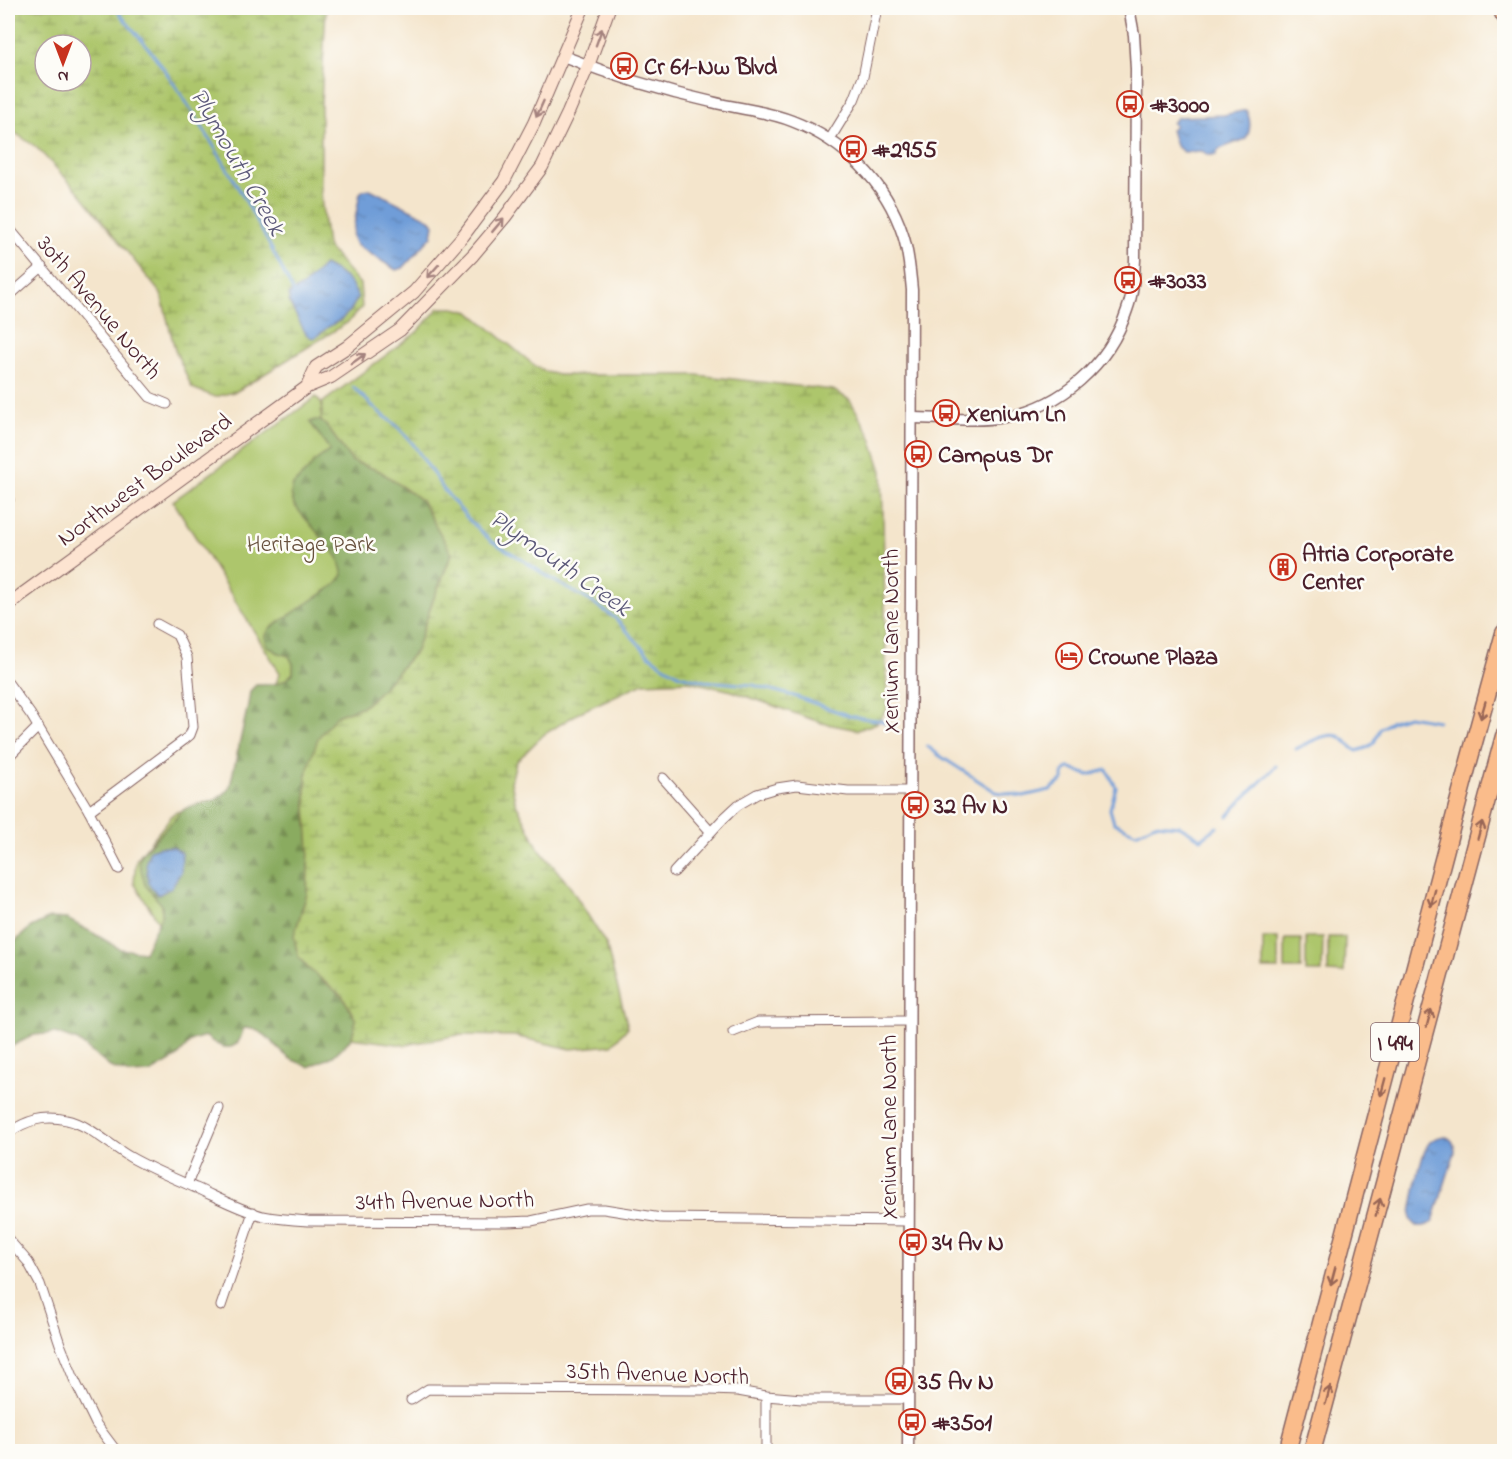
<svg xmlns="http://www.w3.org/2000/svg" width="1512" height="1459" viewBox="0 0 1512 1459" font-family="'Indie Flower',sans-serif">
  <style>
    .green { fill: #adc66c; stroke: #7c724c; stroke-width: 1.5 }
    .forest { fill: url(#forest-firs); stroke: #6a6546; stroke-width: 1.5 }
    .wetland { fill: url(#wetland-marsh); stroke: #7c724c; stroke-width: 1.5; fill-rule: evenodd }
    .water { fill: url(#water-ripples); stroke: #5c5e82; stroke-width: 1.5 }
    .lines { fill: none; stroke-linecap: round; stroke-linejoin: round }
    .stream { stroke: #6f9dd8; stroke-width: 3 }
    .minor-casing { stroke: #866463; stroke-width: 11 }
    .tertiary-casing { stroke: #866463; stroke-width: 13 }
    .secondary-casing { stroke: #866463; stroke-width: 14 }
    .motorway-casing { stroke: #866463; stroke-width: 19 }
    .minor { stroke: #fff; stroke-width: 9 }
    .tertiary { stroke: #fff; stroke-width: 10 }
    .secondary { stroke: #fde4d1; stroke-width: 12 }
    .motorway { stroke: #fabc8b; stroke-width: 16 }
    .oneway { stroke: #a4827e }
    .oneway2 { stroke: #996656 }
    .labels { text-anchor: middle; stroke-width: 5; stroke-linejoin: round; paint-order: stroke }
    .shield { fill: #fdfcf7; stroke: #806168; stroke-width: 1.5 }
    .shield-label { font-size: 22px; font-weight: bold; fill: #4a1f2b }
    .poi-label { font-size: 24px; font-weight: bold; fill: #4a1f2b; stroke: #fdfcf7; text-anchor: start }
    .street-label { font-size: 24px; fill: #4a1f2b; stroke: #fdfcf7 }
    .park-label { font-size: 24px; fill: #68513e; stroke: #fdfcf7 }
    .water-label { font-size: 26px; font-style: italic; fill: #5b5879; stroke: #fdfcf7 }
  </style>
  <defs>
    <pattern id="forest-firs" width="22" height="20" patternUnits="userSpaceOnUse" patternTransform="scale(1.5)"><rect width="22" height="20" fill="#8aab60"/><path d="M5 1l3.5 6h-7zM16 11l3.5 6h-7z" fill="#738b4f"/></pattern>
    <pattern id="wetland-marsh" width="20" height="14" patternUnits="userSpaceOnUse" patternTransform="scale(1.5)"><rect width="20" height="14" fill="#adc66c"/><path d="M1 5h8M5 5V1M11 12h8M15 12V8" fill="none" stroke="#8fa059"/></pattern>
    <pattern id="water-ripples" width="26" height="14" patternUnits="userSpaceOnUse" patternTransform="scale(1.5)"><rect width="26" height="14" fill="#6f9dd8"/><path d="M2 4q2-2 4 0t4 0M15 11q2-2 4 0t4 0" fill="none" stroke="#5d7faf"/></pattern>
  </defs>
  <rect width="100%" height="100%" fill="#fdfcf7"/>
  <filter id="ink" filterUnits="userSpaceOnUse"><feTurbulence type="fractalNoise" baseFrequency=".0167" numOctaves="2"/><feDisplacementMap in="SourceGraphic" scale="12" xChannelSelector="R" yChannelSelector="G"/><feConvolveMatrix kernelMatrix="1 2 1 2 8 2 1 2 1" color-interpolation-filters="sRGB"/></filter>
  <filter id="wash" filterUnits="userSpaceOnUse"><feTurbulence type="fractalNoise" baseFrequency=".008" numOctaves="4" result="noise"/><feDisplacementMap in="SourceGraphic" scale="24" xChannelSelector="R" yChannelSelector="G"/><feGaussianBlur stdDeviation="1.35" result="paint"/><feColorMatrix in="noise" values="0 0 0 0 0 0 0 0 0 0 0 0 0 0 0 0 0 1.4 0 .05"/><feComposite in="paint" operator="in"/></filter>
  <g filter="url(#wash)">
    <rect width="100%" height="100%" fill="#f4e5cc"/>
    <g class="green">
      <path d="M 316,397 L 392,491 L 166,934 L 134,883 L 136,860 L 174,813 L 232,796 L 280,673 L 173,501 Z"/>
      <path d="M 1306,937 L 1323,937 L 1322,972 L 1306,972 Z"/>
      <path d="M 1328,937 L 1345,937 L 1344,973 L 1328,972 Z"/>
      <rect x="1263" y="938" width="15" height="31"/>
      <rect x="1285" y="939" width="16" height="30"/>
    </g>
    <path class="forest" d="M 315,420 L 321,421 L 326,425 L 352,461 L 380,471 L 421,500 L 452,553 L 432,603 L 416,651 L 383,688 L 364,706 L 336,716 L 306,775 L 306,807 L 309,849 L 307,894 L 294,936 L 298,956 L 308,968 L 343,997 L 356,1020 L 352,1038 L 333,1056 L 309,1067 C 303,1064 297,1062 291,1059 C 273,1048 269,1029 244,1028 C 242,1032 241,1039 238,1042 C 228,1054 214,1043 205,1036 L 192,1040 L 176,1058 L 150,1073 L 130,1074 L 110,1067 L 78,1041 L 55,1033 L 34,1035 L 8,1048 L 8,948 L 31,927 L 50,918 L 67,919 L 93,933 L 120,949 L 144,952 L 162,914 L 162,905 L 145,885 L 139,862 L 141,854 L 176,818 C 188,797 219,809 230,786 L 248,705 L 250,691 L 256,685 C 273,684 281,686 293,673 L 293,664 L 289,656 L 279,653 L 267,646 L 265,638 L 269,629 L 335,585 L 343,575 L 338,557 L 294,505 L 291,493 L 293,485 L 308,470 L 314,462 L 330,450 L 310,422 Z"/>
    <g class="wetland">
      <path d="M 8,8 L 326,8 L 321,104 L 321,197 L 327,246 L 360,284 L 362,307 L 347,323 L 237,391 L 215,397 L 192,388 L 175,350 L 161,294 L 80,193 L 36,147 L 8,128 ZM 45,45 L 81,45 L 81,81 L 45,81 Z"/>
      <path d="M 439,308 L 454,308 L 470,312 L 535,366 L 546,372 L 559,375 L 696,375 L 833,390 L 850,400 L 870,435 L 882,471 L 887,709 L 877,723 L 858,730 L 822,723 L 732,691 L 689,681 L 643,683 L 580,712 L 543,735 L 516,762 L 511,782 L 515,801 L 539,849 L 569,885 L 606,944 L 628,1027 L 612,1045 L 571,1049 L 514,1036 L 458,1035 L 405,1045 L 352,1038 L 356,1020 L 343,997 L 308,968 L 298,956 L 294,936 L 307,894 L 309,849 L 306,807 L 306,775 L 318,738 L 336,716 L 364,706 L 383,688 L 416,651 L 432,603 L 452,554 L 421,500 L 380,471 L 352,461 L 326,425 L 321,421 L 322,403 L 417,332 Z"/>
    </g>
    <g class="water">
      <path d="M 1246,110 C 1251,119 1251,130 1246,139 L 1219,149 L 1216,155 L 1208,155 L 1202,151 L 1184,152 L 1176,146 L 1171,130 L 1175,125 L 1172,123 L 1178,117 L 1224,115 Z"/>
      <path d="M 370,189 L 430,219 L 434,225 L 432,236 L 403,268 L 396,270 L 356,245 L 352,236 L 360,193 L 364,190 Z"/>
      <path d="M 324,265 C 341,274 351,279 358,298 L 350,311 L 342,319 L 328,327 L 316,337 L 312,338 L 306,334 L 289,302 L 289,294 L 304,285 Z"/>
      <path d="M 159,847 L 173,847 L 182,853 L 181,872 L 171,888 L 158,895 L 148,883 L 146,862 L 150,850 Z"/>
      <path d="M 1444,1136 C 1453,1139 1454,1143 1455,1152 L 1433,1221 C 1428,1226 1423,1227 1417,1226 L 1411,1220 L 1411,1213 C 1414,1198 1420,1152 1430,1142 C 1434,1138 1439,1137 1444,1136 Z"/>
    </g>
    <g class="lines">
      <g class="stream">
        <path d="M 115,8 C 132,29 151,49 166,72 C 215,143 257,218 295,295"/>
        <path d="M 353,387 L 378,411 L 398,427 L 413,444 L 444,490 L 470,521 L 491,541 L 515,555 L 553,580 L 592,602 L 615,618 L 649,655 L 661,664 L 680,675 L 704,681 L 753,685 L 794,696 L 850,716 L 882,721 L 894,727"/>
        <path d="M 927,746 L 940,756 L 996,792 L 1023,796 L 1050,790 L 1063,780 L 1063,773 L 1069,768 L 1088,775 L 1107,770 L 1116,787 L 1110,809 L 1114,823 L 1136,833 L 1155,824 L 1180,826 L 1201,839 L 1217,827"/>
        <path d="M 1296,749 C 1306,744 1326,732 1338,736 C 1345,739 1350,747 1357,751 L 1366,748 L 1374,743 L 1380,729 L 1392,721 L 1408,716 L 1438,721"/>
        <path d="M 1228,816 C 1243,798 1260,783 1276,766"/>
      </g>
    </g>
  </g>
  <g filter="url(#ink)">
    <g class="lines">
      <defs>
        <g id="minor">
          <path d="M 830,139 L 854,100 L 863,77 L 877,8"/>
          <path d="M 8,227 L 150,397 L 167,404"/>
          <path d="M 8,297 L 42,267"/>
          <path d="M 8,499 L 9,500"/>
          <path d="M 8,683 L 31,715 L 89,811 L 119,869"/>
          <path d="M 8,757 L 38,727"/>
          <path d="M 663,778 L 710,831"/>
          <path d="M 89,811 L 184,740 L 190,735 L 193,727 L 187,657 L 177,635 L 157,624"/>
          <path d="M 674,872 L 723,819 L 738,805 L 757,794 L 777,788 L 797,785 L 848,791 L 910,791"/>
          <path d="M 733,1032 L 758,1022 L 909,1021"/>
          <path d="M 8,1133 C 27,1120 44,1115 67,1120 C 88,1124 111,1146 130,1157 C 151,1169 173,1178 196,1188 C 218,1198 240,1210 263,1216 C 278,1219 293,1220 308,1221 L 507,1222 L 531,1221 L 587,1209 L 604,1209 L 661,1218 L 908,1221"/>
          <path d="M 187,1184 L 219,1108"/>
          <path d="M 8,1239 L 28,1262 L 40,1284 L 60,1344 L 74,1379 L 96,1424 L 117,1452"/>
          <path d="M 221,1306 L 253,1212"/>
          <path d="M 411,1400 L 428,1389 L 710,1390 L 738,1391 L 766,1396 L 802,1399 L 908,1399"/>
          <path d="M 766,1452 L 766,1396"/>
        </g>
        <g id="tertiary">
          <path d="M 563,56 C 611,75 662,91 712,102 C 739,109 767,111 792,121 C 844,141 886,182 903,235 C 909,253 910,271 912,290 L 908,1452"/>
          <path d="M 912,418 C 939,418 977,422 1004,417 C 1061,407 1109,365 1127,310 C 1133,294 1134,277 1135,260 L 1136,69 L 1134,35 L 1129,8"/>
        </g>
        <g id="secondary">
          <path d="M 307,387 L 316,367 L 347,347 L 414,292 L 463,236 L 504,181 L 534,123 L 583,8"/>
          <path d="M 8,606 L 21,595 L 307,387 L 331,377 L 400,330 L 473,255 L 505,217 L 542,167 L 568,113 L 588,66 L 609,8"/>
        </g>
        <g id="motorway">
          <path d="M 1501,8 L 1504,15"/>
          <path d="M 1287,1452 L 1469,761 L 1504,633"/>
          <path d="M 1312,1452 L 1504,736"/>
        </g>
      </defs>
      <use href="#minor" class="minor-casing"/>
      <use href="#tertiary" class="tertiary-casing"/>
      <use href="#secondary" class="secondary-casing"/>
      <use href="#motorway" class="motorway-casing"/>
      <use href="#minor" class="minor"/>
      <use href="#tertiary" class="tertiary"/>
      <use href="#secondary" class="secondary"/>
      <use href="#motorway" class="motorway"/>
    </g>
    <defs><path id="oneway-shaft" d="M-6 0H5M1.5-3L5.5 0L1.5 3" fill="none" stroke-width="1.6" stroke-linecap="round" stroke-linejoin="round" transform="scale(1.5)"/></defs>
    <g class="oneway">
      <use href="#oneway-shaft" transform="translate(599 37) rotate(-70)"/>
      <use href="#oneway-shaft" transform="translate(540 109) rotate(114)"/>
      <use href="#oneway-shaft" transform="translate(498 225) rotate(-50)"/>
      <use href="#oneway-shaft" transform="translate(433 271) rotate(132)"/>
      <use href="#oneway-shaft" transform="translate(358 359) rotate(-35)"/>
    </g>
    <g class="oneway2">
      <use href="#oneway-shaft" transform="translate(1483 710) rotate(106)"/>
      <use href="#oneway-shaft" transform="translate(1480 830) rotate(-75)"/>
      <use href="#oneway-shaft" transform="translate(1433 898) rotate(105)"/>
      <use href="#oneway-shaft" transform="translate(1429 1018) rotate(-75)"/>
      <use href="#oneway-shaft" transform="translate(1383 1087) rotate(105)"/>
      <use href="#oneway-shaft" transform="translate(1378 1207) rotate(-75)"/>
      <use href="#oneway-shaft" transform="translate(1333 1276) rotate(105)"/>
      <use href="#oneway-shaft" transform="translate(1328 1395) rotate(-75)"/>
    </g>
  </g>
  <defs>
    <symbol id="bus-ring" viewBox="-11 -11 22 22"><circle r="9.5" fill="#fdfcf7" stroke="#c8321e" stroke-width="1.5"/><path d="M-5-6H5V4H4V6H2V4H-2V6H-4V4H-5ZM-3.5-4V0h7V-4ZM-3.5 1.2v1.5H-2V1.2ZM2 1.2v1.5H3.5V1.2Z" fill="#c8321e"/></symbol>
    <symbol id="building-ring" viewBox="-11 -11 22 22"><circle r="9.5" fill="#fdfcf7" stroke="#c8321e" stroke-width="1.5"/><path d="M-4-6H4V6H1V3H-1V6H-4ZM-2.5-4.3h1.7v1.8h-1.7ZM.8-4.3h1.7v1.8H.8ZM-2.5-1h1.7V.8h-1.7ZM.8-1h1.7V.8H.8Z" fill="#c8321e"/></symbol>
    <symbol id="hotel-ring" viewBox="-11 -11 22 22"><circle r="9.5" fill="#fdfcf7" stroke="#c8321e" stroke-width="1.5"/><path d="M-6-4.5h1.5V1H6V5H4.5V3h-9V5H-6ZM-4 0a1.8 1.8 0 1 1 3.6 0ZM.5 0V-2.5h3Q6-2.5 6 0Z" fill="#c8321e"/></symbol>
  </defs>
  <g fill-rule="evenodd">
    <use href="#bus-ring" x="609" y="51" width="30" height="30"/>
    <use href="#bus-ring" x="1115" y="89" width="30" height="30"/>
    <use href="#bus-ring" x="838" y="134" width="30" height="30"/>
    <use href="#bus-ring" x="1113" y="265" width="30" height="30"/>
    <use href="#bus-ring" x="931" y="398" width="30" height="30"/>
    <use href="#bus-ring" x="903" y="439" width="30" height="30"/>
    <use href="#building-ring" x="1268" y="552" width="30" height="30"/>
    <use href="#hotel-ring" x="1054" y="641" width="30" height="30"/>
    <use href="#bus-ring" x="900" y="790" width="30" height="30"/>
    <use href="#bus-ring" x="898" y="1227" width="30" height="30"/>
    <use href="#bus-ring" x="884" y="1366" width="30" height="30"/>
    <use href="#bus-ring" x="897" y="1407" width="30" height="30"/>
  </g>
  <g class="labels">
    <rect class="shield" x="1371" y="1023" width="48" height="38" rx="4.5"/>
    <g class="shield-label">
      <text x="1395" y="1050">I 494</text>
    </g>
    <g class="poi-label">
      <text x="644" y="74">Cr 61-Nw Blvd</text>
      <text x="1150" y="112">#3000</text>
      <text x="872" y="157">#2955</text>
      <text x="1148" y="288">#3033</text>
      <text x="966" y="421">Xenium Ln</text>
      <text x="938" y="462">Campus Dr</text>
      <text x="1302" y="561">Atria Corporate<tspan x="1302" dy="28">Center</tspan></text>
      <text x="1088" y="664">Crowne Plaza</text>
      <text x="934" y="813">32 Av N</text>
      <text x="932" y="1250">34 Av N</text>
      <text x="918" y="1389">35 Av N</text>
      <text x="932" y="1430">#3501</text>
    </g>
    <g class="street-label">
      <text transform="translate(100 307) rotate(50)" y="8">30th Avenue North</text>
      <text transform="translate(144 479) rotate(-36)" y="8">Northwest Boulevard</text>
      <text transform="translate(890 641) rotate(-90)" y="8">Xenium Lane North</text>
      <text transform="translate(888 1127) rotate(-90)" y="8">Xenium Lane North</text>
      <text transform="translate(445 1200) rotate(-1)" y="8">34th Avenue North</text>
      <text transform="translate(658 1373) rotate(2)" y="8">35th Avenue North</text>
    </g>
    <g class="park-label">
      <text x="311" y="551">Heritage Park</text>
    </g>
    <g class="water-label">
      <text transform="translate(239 161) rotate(60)" y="9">Plymouth Creek</text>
      <text transform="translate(561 562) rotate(35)" y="9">Plymouth Creek</text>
    </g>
  </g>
  <rect width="1512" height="1459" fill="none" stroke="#fdfcf7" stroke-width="30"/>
  <g transform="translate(63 63) rotate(180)"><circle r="28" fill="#fdfcf7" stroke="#b5a4a5" stroke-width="1.5"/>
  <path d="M0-4.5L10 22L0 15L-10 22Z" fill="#c8321e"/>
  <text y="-9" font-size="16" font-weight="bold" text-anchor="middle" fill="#4a1f2b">N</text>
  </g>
</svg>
